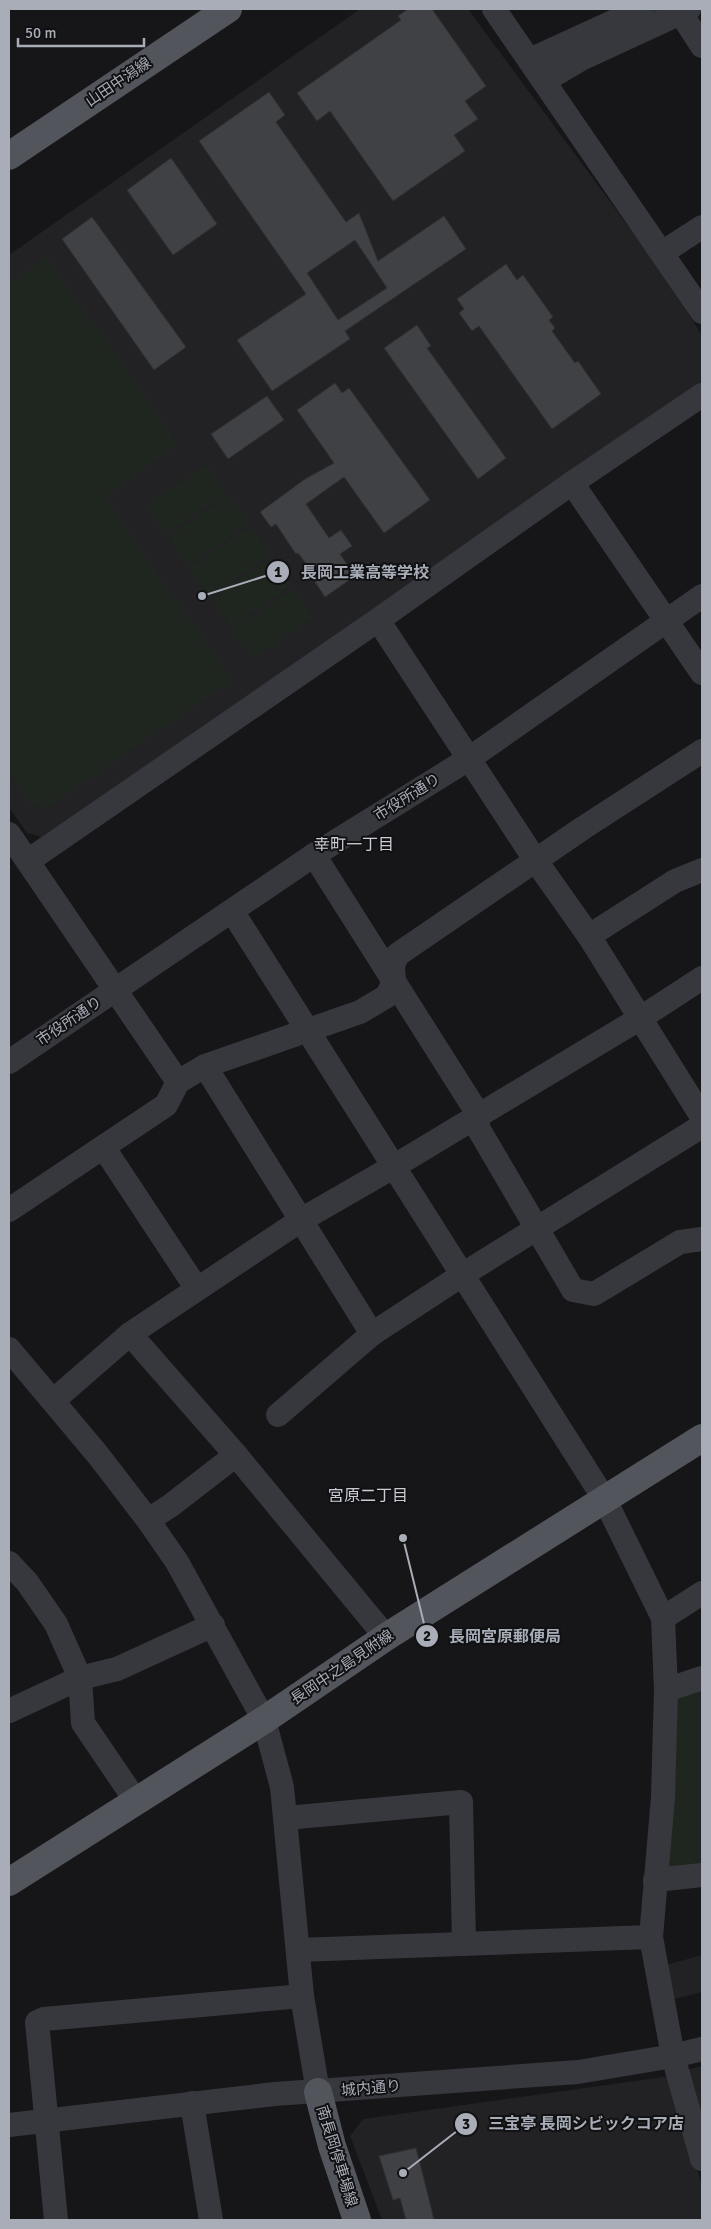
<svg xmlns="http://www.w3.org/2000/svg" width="711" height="2229" viewBox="0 0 711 2229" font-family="Signika,'Noto Sans JP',sans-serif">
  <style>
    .built { fill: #222225 }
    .green { fill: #1e261f }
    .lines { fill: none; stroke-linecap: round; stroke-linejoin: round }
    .stream { stroke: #2c353c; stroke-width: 5 }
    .building { fill: #404145; stroke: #303034; fill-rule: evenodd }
    .minor { stroke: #37383d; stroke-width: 24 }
    .major { stroke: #53555c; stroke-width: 28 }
    .labels { text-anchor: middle; stroke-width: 4; stroke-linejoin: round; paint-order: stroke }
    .street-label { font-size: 15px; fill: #a8adb8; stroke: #111113 }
    .neighbourhood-label { font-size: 16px; fill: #c9ccd4; stroke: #111113 }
    .leader { fill: none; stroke: #a8adb8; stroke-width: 2 }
    .callout-dot { fill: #a8adb8; stroke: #111113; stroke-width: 2 }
    .mark-label { font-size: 15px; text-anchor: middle; font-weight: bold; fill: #111 }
    .callout-label { font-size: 16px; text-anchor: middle; font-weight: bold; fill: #a8adb8; stroke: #111113; stroke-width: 4; stroke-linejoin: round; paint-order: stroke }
  </style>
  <rect width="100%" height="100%" fill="#161618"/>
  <g class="built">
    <path d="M 360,9 L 468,9 L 653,260 L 702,335 L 702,385 L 42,837 L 27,833 L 9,807 L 9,255 Z"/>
    <path d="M 702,1955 L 702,1992 L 670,2000 L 662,1966 Z"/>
    <path d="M 702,2066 L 702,2126 L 686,2070 Z"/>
    <path d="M 671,2076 L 702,2186 L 702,2220 L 382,2220 L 350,2136 L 363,2119 Z"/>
  </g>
  <g class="green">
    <path d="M 47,258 L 179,444 L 105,497 L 232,681 L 45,809 L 29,803 L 9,772 L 9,284 Z"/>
    <path d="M 207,464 L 227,492 L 166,534 L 147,506 Z"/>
    <path d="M 229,495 L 249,523 L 189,565 L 169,537 Z"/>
    <path d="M 251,526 L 271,554 L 210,596 L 190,568 Z"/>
    <path d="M 272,557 L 292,585 L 232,627 L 212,599 Z"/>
    <path d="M 294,589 L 313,617 L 253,659 L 233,631 Z"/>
    <path d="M 702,1685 L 702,1866 L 665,1870 L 676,1693 Z"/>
  </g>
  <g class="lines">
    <path class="stream" d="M 646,15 L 660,9"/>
  </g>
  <g class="building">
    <path d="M 408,9 L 432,9 L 486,86 L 465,101 L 478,119 L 454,135 L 465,151 L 393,201 L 330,111 L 317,121 L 297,93 L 401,20 L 398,16 Z"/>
    <path d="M 269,92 L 285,115 L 276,122 L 346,222 L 359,213 L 378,261 L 444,216 L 466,249 L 345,331 L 350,339 L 272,391 L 237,340 L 306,294 L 199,141 ZM 355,240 L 387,288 L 338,320 L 307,273 Z"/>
    <path d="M 171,158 L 217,224 L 173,255 L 127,190 Z"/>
    <path d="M 92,217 L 186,347 L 154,370 L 62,239 Z"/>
    <path d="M 506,264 L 517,280 L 523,275 L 553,317 L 549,320 L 555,328 L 552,331 L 575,363 L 578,361 L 601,394 L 552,429 L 479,326 L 472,331 L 459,313 L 464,309 L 457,299 Z"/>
    <path d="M 417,325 L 431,346 L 427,348 L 506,458 L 478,479 L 384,348 Z"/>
    <path d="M 335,383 L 342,393 L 349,388 L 430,500 L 384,533 L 344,477 L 306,504 L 329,538 L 341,530 L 352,546 L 340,554 L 355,576 L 325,597 L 313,579 L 316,577 L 298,553 L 296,554 L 276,524 L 271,527 L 260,512 L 305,479 L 334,463 L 297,410 Z"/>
    <path d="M 267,396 L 284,420 L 228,459 L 211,434 Z"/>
    <path d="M 416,2148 L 429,2199 L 434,2220 L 406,2220 L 400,2198 L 393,2200 L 379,2156 Z"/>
  </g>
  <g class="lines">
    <g class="minor">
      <path d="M 494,9 L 702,312"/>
      <path d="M 678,9 L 702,46"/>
      <path d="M 530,60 L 641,9"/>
      <path d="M 544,81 L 583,58 L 689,9"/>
      <path d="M 663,252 L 702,227"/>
      <path d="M 572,483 L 702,673"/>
      <path d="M 378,620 L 536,861 L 589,936 L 702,1117"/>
      <path d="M 9,834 L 178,1082"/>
      <path d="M 314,855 L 478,1114 L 478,1128 L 573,1290 L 594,1294 L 680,1242 L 702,1239"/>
      <path d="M 28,861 L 378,620 L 572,483 L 702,395"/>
      <path d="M 232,911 L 605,1500 L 663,1618 L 666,1690 L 663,1797 L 651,1937 L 673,2056 L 702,2159"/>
      <path d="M 589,936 L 675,881 L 702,870"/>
      <path d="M 9,1062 L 314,855 L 470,758 L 702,596"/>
      <path d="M 205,1066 L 372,1334"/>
      <path d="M 104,1148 L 197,1289"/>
      <path d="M 9,1210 L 166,1105 L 178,1082 L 205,1066 L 360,1012 L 387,996 L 394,981 L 393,966 L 397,955 L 583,828 L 702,751"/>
      <path d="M 130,1334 L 236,1455 L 386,1637"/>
      <path d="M 9,1349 L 98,1455 L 148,1520 L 177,1562 L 264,1720 L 282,1787 L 302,1996 L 318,2092"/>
      <path d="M 54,1400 L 130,1334 L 301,1220 L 393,1167 L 639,1019 L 702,978"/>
      <path d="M 278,1415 L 372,1334 L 462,1275 L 702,1126"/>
      <path d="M 148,1520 L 170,1506 L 236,1455"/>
      <path d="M 9,1563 L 27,1582 L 56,1624 L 80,1678 L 83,1723 L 136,1801"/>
      <path d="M 663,1618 L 702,1593"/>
      <path d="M 666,1690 L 702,1678"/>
      <path d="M 9,1711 L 80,1678 L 117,1669 L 213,1625"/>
      <path d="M 286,1818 L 461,1802 L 464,1944"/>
      <path d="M 655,1880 L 702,1875"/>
      <path d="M 298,1950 L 651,1937"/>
      <path d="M 192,2103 L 211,2220"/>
      <path d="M 9,2125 L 275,2094 L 578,2072 L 673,2056 L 702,2049"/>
      <path d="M 56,2220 L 37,2022 L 44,2019 L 302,1996"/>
    </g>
    <g class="major">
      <path d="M 9,156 L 228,9"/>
      <path d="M 9,1882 L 264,1720 L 386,1637 L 702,1438"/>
      <path d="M 318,2092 L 332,2146 L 357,2220"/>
    </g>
  </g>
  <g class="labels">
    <g class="street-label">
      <text transform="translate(118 82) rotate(-34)" y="5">山田中潟線</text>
      <text transform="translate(407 797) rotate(-32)" y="5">市役所通り</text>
      <text transform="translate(69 1021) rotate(-34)" y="5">市役所通り</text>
      <text transform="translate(342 1667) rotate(-34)" y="5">長岡中之島見附線</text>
      <text transform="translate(371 2088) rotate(-5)" y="5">城内通り</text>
      <text transform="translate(337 2156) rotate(73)" y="5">南長岡停車場線</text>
    </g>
    <g class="neighbourhood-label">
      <text x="354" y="850">幸町一丁目</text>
      <text x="368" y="1501">宮原二丁目</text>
    </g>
  </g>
  <path class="leader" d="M202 596L278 572M403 1538L427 1636M403 2173L466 2124"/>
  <g class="callout-dot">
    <circle cx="202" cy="596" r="5"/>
    <circle cx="403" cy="1538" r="5"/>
    <circle cx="403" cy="2173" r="5"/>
    <circle cx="278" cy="572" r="12"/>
    <circle cx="427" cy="1636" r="12"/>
    <circle cx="466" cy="2124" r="12"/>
  </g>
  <g class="mark-label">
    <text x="278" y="577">1</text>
    <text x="427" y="1641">2</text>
    <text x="466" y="2129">3</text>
  </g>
  <g class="callout-label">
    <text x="365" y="578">長岡工業高等学校</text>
    <text x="505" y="1642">長岡宮原郵便局</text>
    <text x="586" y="2129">三宝亭 長岡シビックコア店</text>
  </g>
  <rect width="711" height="2229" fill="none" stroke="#a8adb8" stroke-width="20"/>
  <path d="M18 38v8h126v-8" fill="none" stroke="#a8adb8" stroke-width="2.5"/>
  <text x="25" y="38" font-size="15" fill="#a8adb8" stroke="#111113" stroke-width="4" paint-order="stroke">50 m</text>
</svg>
